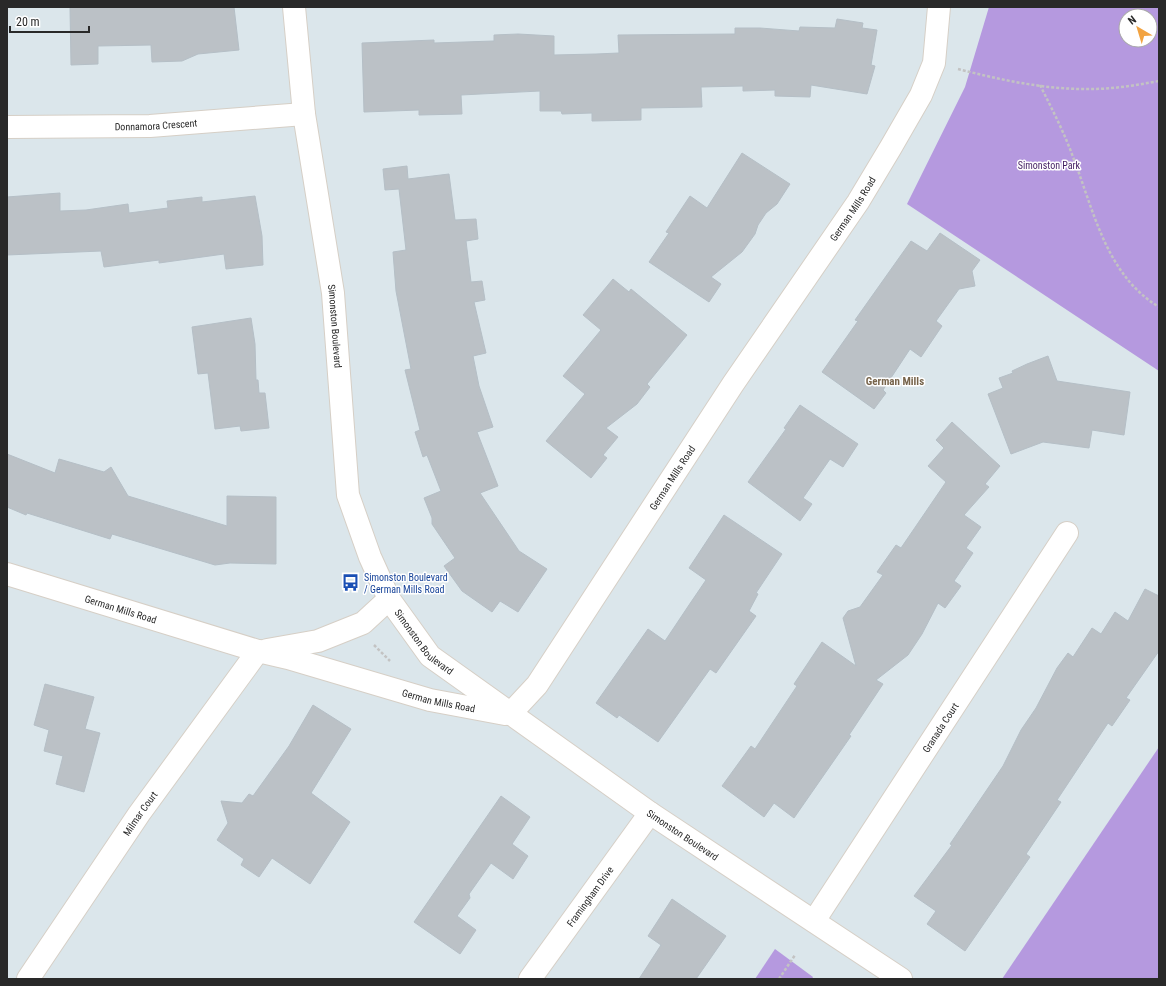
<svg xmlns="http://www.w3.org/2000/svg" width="1166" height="986" viewBox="0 0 1166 986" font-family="'Roboto Condensed',sans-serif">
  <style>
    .green { fill: #b599df; fill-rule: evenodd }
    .building { fill: #bbc1c6; stroke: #b5bfc6 }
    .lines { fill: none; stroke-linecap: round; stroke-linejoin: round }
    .minor-casing { stroke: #d6cfc6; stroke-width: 24 }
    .path { stroke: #c3c3c3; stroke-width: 2.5; stroke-dasharray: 3 2; stroke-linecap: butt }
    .minor { stroke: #fff; stroke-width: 22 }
    .labels { text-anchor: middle; stroke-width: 3; stroke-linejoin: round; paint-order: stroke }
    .street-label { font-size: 10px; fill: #292929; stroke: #fff }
    .park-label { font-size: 10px; fill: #421d62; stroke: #fff }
    .transit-label { font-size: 10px; fill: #164399; stroke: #fff; text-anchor: start }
    .neighbourhood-label { font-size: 11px; font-weight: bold; fill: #77644b; stroke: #fff }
  </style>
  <rect width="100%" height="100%" fill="#dbe6eb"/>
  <g class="green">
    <path d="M 989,7 L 1159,7 L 1159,371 L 907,204 L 965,87 ZM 1126,16 L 1150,16 L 1150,40 L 1126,40 Z"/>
    <path d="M 1159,747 L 1159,979 L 1002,979 Z"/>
    <path d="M 775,949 L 813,977 L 812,979 L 755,979 Z"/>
  </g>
  <g class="building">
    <path d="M 70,7 L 234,7 L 239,50 L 198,54 L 182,61 L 152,62 L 151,45 L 98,46 L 98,64 L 71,65 Z"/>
    <path d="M 837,19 L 863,23 L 862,28 L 877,30 L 871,65 L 875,66 L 867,94 L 811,85 L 810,97 L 775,96 L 775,90 L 743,91 L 743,86 L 701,87 L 702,107 L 641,108 L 641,120 L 592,121 L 592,113 L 562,114 L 561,111 L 540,111 L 540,91 L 461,95 L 462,114 L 419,115 L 419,110 L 364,112 L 362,43 L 434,40 L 434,43 L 494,41 L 494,35 L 518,34 L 554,36 L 554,55 L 596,54 L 619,53 L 618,35 L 735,34 L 735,28 L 760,28 L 799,31 L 800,27 L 835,28 Z"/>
    <path d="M 742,153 L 790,184 L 777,204 L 766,213 L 758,225 L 755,234 L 742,252 L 711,277 L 721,284 L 709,302 L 649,262 L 669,233 L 666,232 L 690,196 L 707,208 Z"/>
    <path d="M 407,166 L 408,179 L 449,174 L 455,220 L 476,219 L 478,239 L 466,241 L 471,282 L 482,281 L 485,300 L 474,302 L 486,353 L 473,356 L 479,386 L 493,427 L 477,432 L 498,486 L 480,493 L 519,551 L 547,569 L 518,612 L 500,601 L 492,612 L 462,591 L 444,566 L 455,558 L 432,524 L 432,518 L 424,498 L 441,491 L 427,455 L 423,457 L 415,432 L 420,430 L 405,370 L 411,369 L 396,291 L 393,252 L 406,250 L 399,189 L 385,190 L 383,169 Z"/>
    <path d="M 60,193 L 60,211 L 86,210 L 128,204 L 129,213 L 168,208 L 167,201 L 202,197 L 202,202 L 255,196 L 262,236 L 263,265 L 226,269 L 224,254 L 159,263 L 159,260 L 104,267 L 101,251 L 7,255 L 7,197 Z"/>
    <path d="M 940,233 L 980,260 L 972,271 L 975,286 L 959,289 L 936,321 L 942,326 L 921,357 L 910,349 L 883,390 L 886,393 L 874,409 L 822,372 L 858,321 L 855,320 L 911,241 L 927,251 Z"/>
    <path d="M 613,279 L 629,292 L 631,289 L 687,335 L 647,384 L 650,387 L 637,404 L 606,428 L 618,437 L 603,455 L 607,458 L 591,478 L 546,441 L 585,394 L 563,376 L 601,330 L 583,315 Z"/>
    <path d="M 251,318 L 255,344 L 256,380 L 258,380 L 259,393 L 265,393 L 269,428 L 241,431 L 240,426 L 215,429 L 208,373 L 198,374 L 192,327 Z"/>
    <path d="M 1048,356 L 1057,381 L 1130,392 L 1124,435 L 1092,430 L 1089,448 L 1043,442 L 1011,454 L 988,394 L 1003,388 L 999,378 L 1013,373 L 1012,371 L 1027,364 Z"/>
    <path d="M 800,405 L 858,444 L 843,467 L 830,459 L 803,498 L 812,504 L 800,521 L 748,482 L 786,429 L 784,428 Z"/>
    <path d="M 952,422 L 1000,466 L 985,484 L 989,487 L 964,515 L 981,527 L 966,548 L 973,553 L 954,581 L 961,586 L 945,608 L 938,603 L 922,634 L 908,655 L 876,680 L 883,684 L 849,735 L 851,736 L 794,818 L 774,803 L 764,817 L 722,786 L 751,746 L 755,749 L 797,686 L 794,684 L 822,642 L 856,666 L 843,618 L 848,611 L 860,607 L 883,575 L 877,572 L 896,545 L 901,548 L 946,482 L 928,466 L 944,448 L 936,440 Z"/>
    <path d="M 7,454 L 55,473 L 59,459 L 104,472 L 111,467 L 128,496 L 227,526 L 227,496 L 276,497 L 276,564 L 230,563 L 215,565 L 112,534 L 110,539 L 27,513 L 26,515 L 7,507 Z"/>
    <path d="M 724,515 L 782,554 L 756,593 L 758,594 L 749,611 L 756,616 L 716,673 L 710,669 L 658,742 L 619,715 L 617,718 L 596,703 L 648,629 L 665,641 L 689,605 L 706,580 L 689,568 Z"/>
    <path d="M 1145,589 L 1159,596 L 1159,651 L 1126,698 L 1130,700 L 1112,726 L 1108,723 L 1057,800 L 1061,802 L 1026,854 L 1030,857 L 965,951 L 927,924 L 936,911 L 914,896 L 952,845 L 950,844 L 1003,766 L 1021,730 L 1036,708 L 1057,668 L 1068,653 L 1073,657 L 1092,628 L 1101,634 L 1115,612 L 1128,621 Z"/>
    <path d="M 45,684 L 94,697 L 85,729 L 100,733 L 84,792 L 56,784 L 63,756 L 44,751 L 49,730 L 34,725 Z"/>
    <path d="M 313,705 L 351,729 L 311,793 L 350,822 L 310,884 L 272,858 L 259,877 L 241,865 L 244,859 L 217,840 L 228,823 L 221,801 L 242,803 L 249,794 L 253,796 L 289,746 Z"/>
    <path d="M 501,796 L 530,817 L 512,844 L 528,856 L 513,879 L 491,863 L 469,894 L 470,898 L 457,916 L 476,930 L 460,954 L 414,922 Z"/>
    <path d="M 672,899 L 726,936 L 696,979 L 639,979 L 661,945 L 648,936 Z"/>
  </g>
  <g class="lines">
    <defs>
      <g id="minor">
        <path id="s1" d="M 294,7 L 304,114 L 333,293 L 348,495 L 370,557 L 389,599 L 430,656 L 650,813 L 901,979"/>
        <path id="s2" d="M 7,127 L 150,126 L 304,114"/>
        <path id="s3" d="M 7,574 L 258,651 L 288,658 L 430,700 L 505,714"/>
        <path d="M 267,650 L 318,641 L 363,623 L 389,599"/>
        <path id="s4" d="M 510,714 L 537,685 L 733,384 L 858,202 L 891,147 L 921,95 L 934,63 L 939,7"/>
        <path id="s5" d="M 814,921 L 1067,533"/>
        <path id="s6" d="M 28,979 L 139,814 L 258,651"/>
        <path id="s7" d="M 530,979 L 650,813"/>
      </g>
    </defs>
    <use href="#minor" class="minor-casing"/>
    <g class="path">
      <path d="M 958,69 C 1001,80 1047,90 1092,89 C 1114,89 1137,85 1159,81"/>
      <path d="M 1040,85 C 1052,109 1064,132 1073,157 C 1094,211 1106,275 1159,307"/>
      <path d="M 374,645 L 390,661"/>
      <path d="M 779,979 L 795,955"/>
    </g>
    <use href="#minor" class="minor"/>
  </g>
  <defs>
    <symbol id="bus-bare" viewBox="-9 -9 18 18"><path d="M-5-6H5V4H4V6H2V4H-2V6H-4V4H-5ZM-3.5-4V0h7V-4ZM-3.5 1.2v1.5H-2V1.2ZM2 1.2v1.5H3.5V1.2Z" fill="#1a4fb4" stroke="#fff" stroke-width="2.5" paint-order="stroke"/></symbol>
  </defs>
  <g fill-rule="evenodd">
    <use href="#bus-bare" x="338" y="570" width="25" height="25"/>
  </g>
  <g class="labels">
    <g class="street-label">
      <text dy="4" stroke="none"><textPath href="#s2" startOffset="149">Donnamora Crescent</textPath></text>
      <text dy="4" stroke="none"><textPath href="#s4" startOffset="611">German Mills Road</textPath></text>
      <text dy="4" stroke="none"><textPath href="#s1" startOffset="322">Simonston Boulevard</textPath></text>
      <text dy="4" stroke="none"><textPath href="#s4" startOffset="287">German Mills Road</textPath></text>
      <text dy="4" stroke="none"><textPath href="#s3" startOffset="119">German Mills Road</textPath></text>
      <text dy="4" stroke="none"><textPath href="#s1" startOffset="659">Simonston Boulevard</textPath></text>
      <text dy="4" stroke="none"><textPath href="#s3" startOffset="450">German Mills Road</textPath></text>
      <text dy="4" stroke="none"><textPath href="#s5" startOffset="231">Granada Court</textPath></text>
      <text dy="4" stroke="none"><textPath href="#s6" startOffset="200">Milmar Court</textPath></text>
      <text dy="4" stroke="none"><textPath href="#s1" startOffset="983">Simonston Boulevard</textPath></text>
      <text dy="4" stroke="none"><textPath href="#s7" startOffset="102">Framingham Drive</textPath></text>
    </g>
    <g class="park-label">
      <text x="1049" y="169">Simonston Park</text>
    </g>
    <g class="transit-label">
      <text x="364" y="581">Simonston Boulevard<tspan x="364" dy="12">/ German Mills Road</tspan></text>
    </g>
    <g class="neighbourhood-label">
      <text x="895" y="385">German Mills</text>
    </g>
  </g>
  <rect width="1166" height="986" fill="none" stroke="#292929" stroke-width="16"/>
  <g transform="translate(1138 28) rotate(322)"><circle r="19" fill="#ffffff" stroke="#a9a9a9"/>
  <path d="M0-3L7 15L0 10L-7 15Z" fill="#f2a341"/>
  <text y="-6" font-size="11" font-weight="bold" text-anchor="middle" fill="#292929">N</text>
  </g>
  <path d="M10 26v6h79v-6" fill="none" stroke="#292929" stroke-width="2"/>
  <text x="16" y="26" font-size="12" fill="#292929" stroke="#ffffff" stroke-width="3" paint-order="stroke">20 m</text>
</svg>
